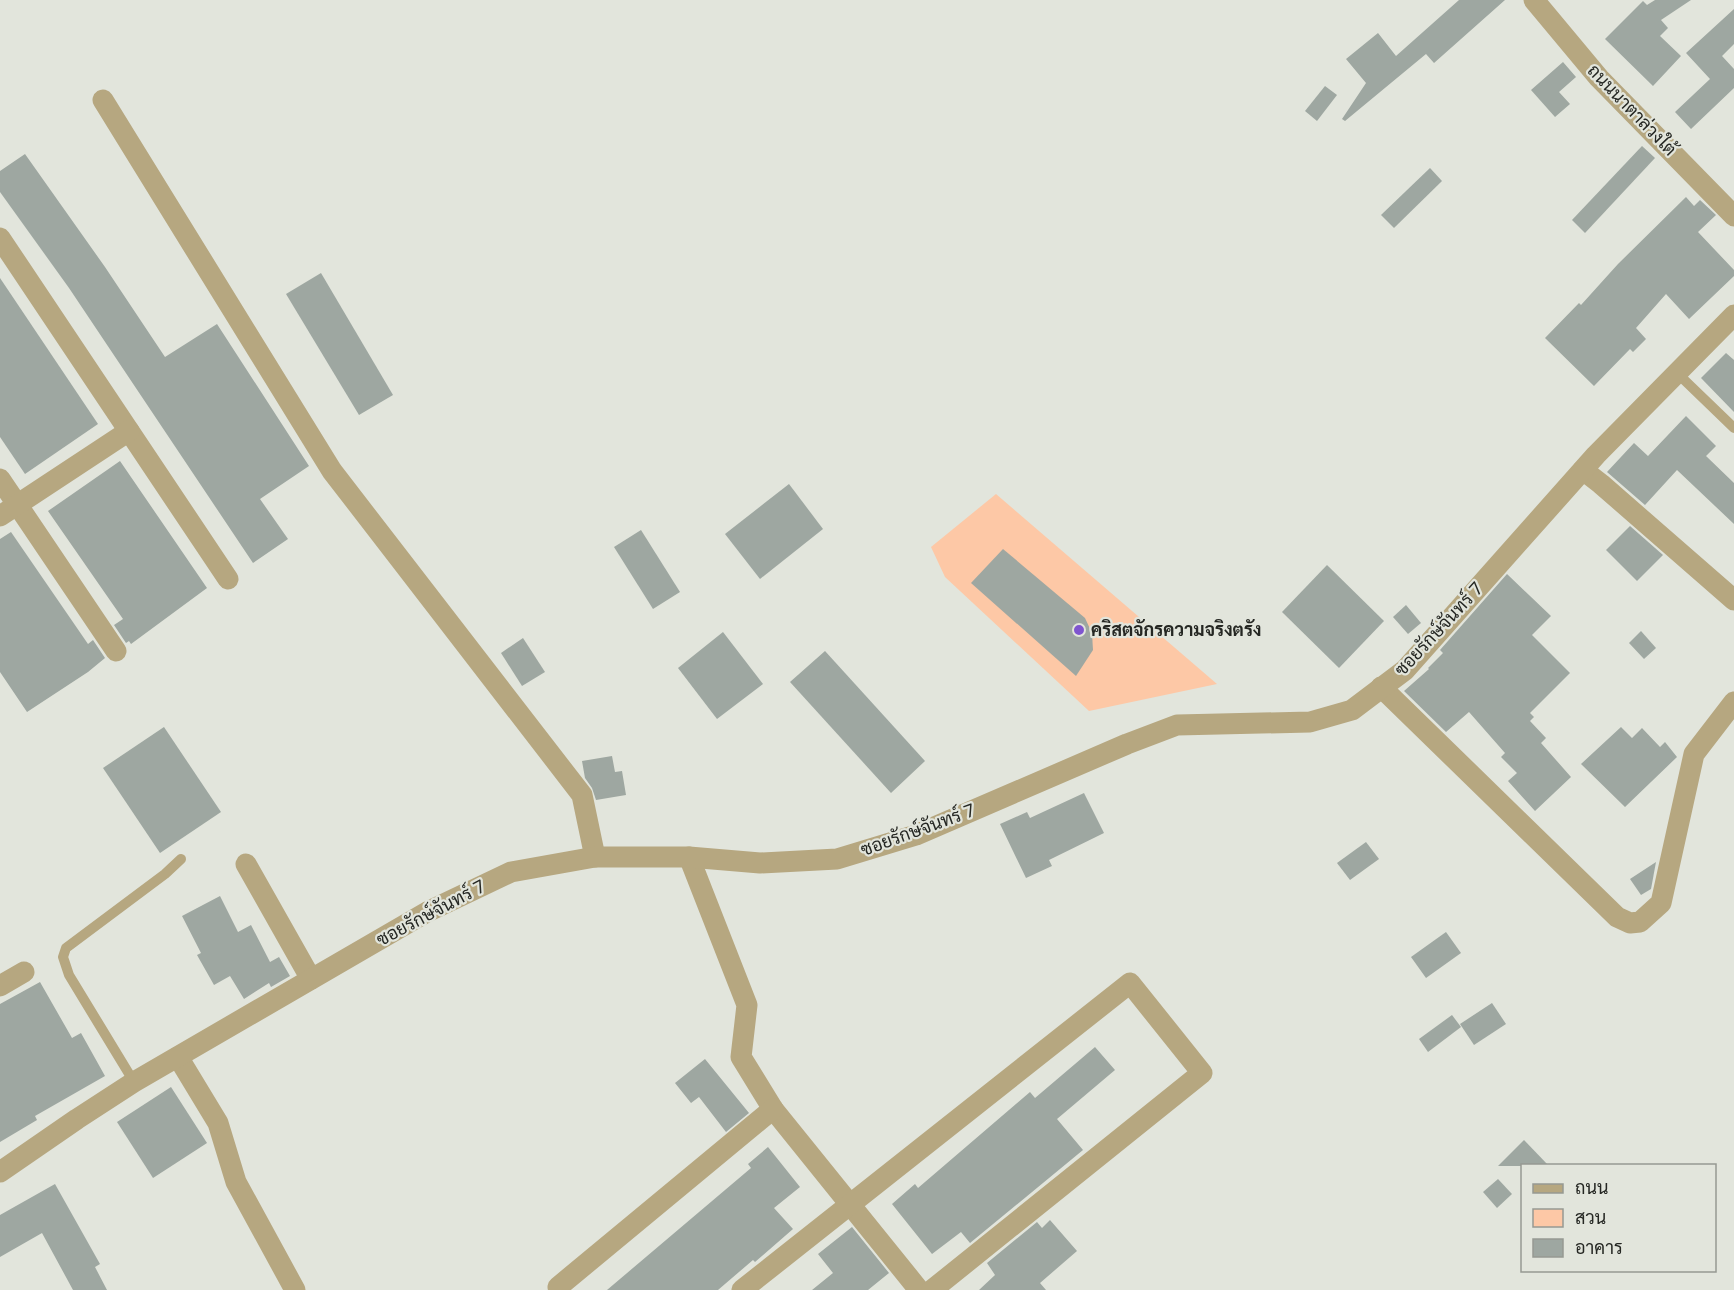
<svg xmlns="http://www.w3.org/2000/svg" width="1734" height="1290" viewBox="0 0 1734 1290" font-family="'Noto Sans',Sarabun,sans-serif">
  <style>
    .green { fill: #fdc8a6 }
    .building { fill: #9ea7a1 }
    .lines { fill: none; stroke-linecap: round; stroke-linejoin: round }
    .service { stroke: #b6a780; stroke-width: 10 }
    .minor { stroke: #b6a780; stroke-width: 21 }
    .poi-dot { fill: #7f55cf; stroke: #e2e5dc; stroke-width: 2 }
    .labels { text-anchor: middle; stroke-width: 4.5; stroke-linejoin: round; paint-order: stroke }
    .street-label { font-size: 18px; fill: #252723; stroke: #e2e5dc }
    .poi-label { font-size: 18px; font-weight: bold; fill: #252723; stroke: #e2e5dc; text-anchor: start }
  </style>
  <rect width="100%" height="100%" fill="#e2e5dc"/>
  <path class="green" d="M 996,494 L 1217,684 L 1089,711 L 945,577 L 931,547 Z"/>
  <g class="building">
    <path d="M 1459,0 L 1505,0 L 1434,63 L 1426,54 L 1345,121 L 1342,119 L 1366,83 L 1346,59 L 1378,33 L 1396,56 Z"/>
    <path d="M 1655,0 L 1691,0 L 1661,20 L 1668,28 L 1660,36 L 1681,56 L 1653,86 L 1605,39 L 1643,1 L 1647,5 Z"/>
    <path d="M 1734,9 L 1734,44 L 1722,56 L 1734,69 L 1734,88 L 1691,129 L 1675,112 L 1710,79 L 1686,53 Z"/>
    <path d="M 1563,62 L 1576,77 L 1559,92 L 1570,104 L 1555,117 L 1531,90 Z"/>
    <path d="M 1325,86 L 1337,95 L 1317,121 L 1305,111 Z"/>
    <path d="M 1642,146 L 1655,158 L 1585,233 L 1572,220 Z"/>
    <path d="M 25,154 L 105,267 L 165,357 L 217,324 L 309,466 L 260,499 L 288,539 L 253,563 L 69,288 L 0,192 L 0,171 Z"/>
    <path d="M 1430,168 L 1442,181 L 1394,228 L 1381,215 Z"/>
    <path d="M 1686,197 L 1694,206 L 1700,200 L 1716,215 L 1698,232 L 1734,270 L 1734,276 L 1689,319 L 1666,294 L 1636,328 L 1646,339 L 1633,352 L 1630,349 L 1594,386 L 1545,338 L 1579,303 L 1581,305 L 1618,264 Z"/>
    <path d="M 321,273 L 393,395 L 359,415 L 286,294 Z"/>
    <path d="M 0,278 L 98,424 L 25,474 L 0,437 Z"/>
    <path d="M 1726,353 L 1734,360 L 1734,412 L 1701,378 Z"/>
    <path d="M 1686,416 L 1716,446 L 1706,456 L 1734,483 L 1734,524 L 1677,470 L 1645,505 L 1607,472 L 1634,443 L 1648,456 Z"/>
    <path d="M 120,461 L 207,588 L 131,644 L 129,641 L 126,643 L 114,625 L 123,619 L 48,511 Z"/>
    <path d="M 789,484 L 823,529 L 760,579 L 725,534 Z"/>
    <path d="M 1630,526 L 1663,555 L 1637,581 L 1606,550 Z"/>
    <path d="M 641,530 L 680,592 L 653,609 L 614,547 Z"/>
    <path d="M 11,532 L 88,644 L 93,640 L 105,658 L 88,672 L 27,712 L 0,672 L 0,539 Z"/>
    <path d="M 1003,549 L 1085,618 L 1092,633 L 1093,650 L 1076,676 L 971,583 Z"/>
    <path d="M 1327,565 L 1384,621 L 1339,668 L 1282,612 Z"/>
    <path d="M 1507,574 L 1551,616 L 1532,635 L 1570,673 L 1530,713 L 1534,717 L 1530,721 L 1546,738 L 1541,743 L 1571,777 L 1535,811 L 1508,781 L 1517,773 L 1501,757 L 1505,753 L 1469,712 L 1446,732 L 1404,691 L 1429,669 L 1428,668 L 1443,653 L 1440,650 Z"/>
    <path d="M 1406,605 L 1421,623 L 1408,634 L 1393,617 Z"/>
    <path d="M 1641,631 L 1656,648 L 1644,659 L 1629,643 Z"/>
    <path d="M 723,632 L 763,684 L 717,719 L 678,668 Z"/>
    <path d="M 523,638 L 545,672 L 522,686 L 501,653 Z"/>
    <path d="M 825,651 L 925,761 L 891,793 L 790,682 Z"/>
    <path d="M 164,727 L 221,812 L 160,853 L 103,768 Z"/>
    <path d="M 1621,727 L 1632,738 L 1642,728 L 1660,747 L 1665,742 L 1677,757 L 1625,807 L 1581,764 Z"/>
    <path d="M 612,756 L 615,772 L 622,771 L 626,795 L 596,800 L 592,788 L 585,778 L 582,761 Z"/>
    <path d="M 1084,793 L 1104,833 L 1049,860 L 1052,866 L 1026,878 L 1000,824 L 1027,812 L 1030,818 Z"/>
    <path d="M 1366,842 L 1379,859 L 1350,880 L 1337,863 Z"/>
    <path d="M 1656,862 L 1651,889 L 1641,895 L 1630,879 Z"/>
    <path d="M 220,896 L 238,932 L 251,925 L 270,962 L 279,957 L 290,976 L 271,987 L 269,983 L 244,999 L 230,976 L 214,985 L 197,955 L 201,953 L 182,916 Z"/>
    <path d="M 1446,932 L 1461,953 L 1426,978 L 1411,957 Z"/>
    <path d="M 40,982 L 72,1038 L 81,1033 L 105,1076 L 35,1116 L 37,1120 L 0,1142 L 0,1004 Z"/>
    <path d="M 1492,1003 L 1506,1024 L 1474,1045 L 1460,1024 Z"/>
    <path d="M 1452,1015 L 1461,1027 L 1428,1052 L 1419,1039 Z"/>
    <path d="M 1095,1047 L 1115,1070 L 1057,1119 L 1083,1150 L 970,1243 L 961,1232 L 932,1254 L 892,1204 L 915,1184 L 918,1188 L 1030,1092 L 1035,1098 Z"/>
    <path d="M 705,1059 L 749,1113 L 726,1132 L 699,1097 L 691,1103 L 675,1083 Z"/>
    <path d="M 171,1087 L 207,1143 L 153,1178 L 117,1122 Z"/>
    <path d="M 1524,1140 L 1549,1166 L 1498,1166 Z"/>
    <path d="M 768,1147 L 800,1187 L 774,1208 L 793,1229 L 755,1262 L 753,1260 L 718,1290 L 607,1290 L 751,1168 L 748,1164 Z"/>
    <path d="M 1498,1179 L 1512,1194 L 1497,1208 L 1483,1192 Z"/>
    <path d="M 55,1184 L 100,1264 L 95,1267 L 107,1290 L 73,1290 L 42,1233 L 0,1257 L 0,1215 Z"/>
    <path d="M 1050,1220 L 1077,1251 L 1040,1283 L 1046,1290 L 979,1290 L 995,1275 L 987,1263 L 1037,1222 L 1042,1228 Z"/>
    <path d="M 852,1227 L 889,1273 L 868,1290 L 812,1290 L 833,1273 L 818,1254 Z"/>
  </g>
  <g class="lines">
    <g class="service">
      <path d="M 1676,372 L 1734,428"/>
      <path d="M 134,1082 L 69,975 L 63,957 L 66,948 L 165,874 L 181,859"/>
    </g>
    <g class="minor">
      <path d="M 1534,0 L 1599,78 L 1734,216"/>
      <path d="M 103,100 L 332,471 L 582,795 L 595,857"/>
      <path d="M 0,238 L 228,579"/>
      <path d="M 1583,470 L 1601,484 L 1734,600"/>
      <path d="M 0,479 L 116,651"/>
      <path d="M 0,516 L 129,431"/>
      <path d="M 1381,687 L 1617,917 L 1630,923 L 1640,922 L 1661,903 L 1694,754 L 1734,702"/>
      <path d="M 689,857 L 747,1005 L 741,1057 L 773,1109 L 919,1290"/>
      <path d="M 246,864 L 311,979"/>
      <path d="M 0,986 L 24,972"/>
      <path d="M 178,1057 L 218,1123 L 236,1182 L 295,1290"/>
      <path d="M 0,1172 L 77,1119 L 134,1082 L 427,912 L 511,872 L 595,857 L 689,857 L 760,863 L 837,859 L 916,835 L 1127,744 L 1177,725 L 1310,722 L 1352,710 L 1405,670 L 1596,455 L 1734,315"/>
      <path d="M 560,1290 L 558,1287 L 773,1109"/>
      <path d="M 742,1290 L 1130,983 L 1202,1073 L 932,1290"/>
    </g>
  </g>
  <circle class="poi-dot" cx="1079" cy="630" r="6"/>
  <g class="labels">
    <g class="street-label">
      <text transform="translate(1632 110) rotate(46)" y="6">ถนนนาตาล่วงใต้</text>
      <text transform="translate(1439 629) rotate(-47)" y="6">ซอยรักษ์จันทร์ 7</text>
      <text transform="translate(918 830) rotate(-20)" y="6">ซอยรักษ์จันทร์ 7</text>
      <text transform="translate(431 913) rotate(-28)" y="6">ซอยรักษ์จันทร์ 7</text>
    </g>
    <g class="poi-label">
      <text x="1091" y="636">คริสตจักรความจริงตรัง</text>
    </g>
  </g>
  <rect x="1521" y="1164" width="195" height="108" fill="#e2e5dc" stroke="#969992" stroke-width="1.5"/>
  <rect x="1533" y="1184" width="30" height="9" fill="#b6a780" stroke="#969992" stroke-width="1.5"/>
  <text x="1575" y="1194" font-size="18" fill="#252723">ถนน</text>
  <rect x="1533" y="1209" width="30" height="18" fill="#fdc8a6" stroke="#969992" stroke-width="1.5"/>
  <text x="1575" y="1224" font-size="18" fill="#252723">สวน</text>
  <rect x="1533" y="1239" width="30" height="18" fill="#9ea7a1" stroke="#969992" stroke-width="1.5"/>
  <text x="1575" y="1254" font-size="18" fill="#252723">อาคาร</text>
</svg>
